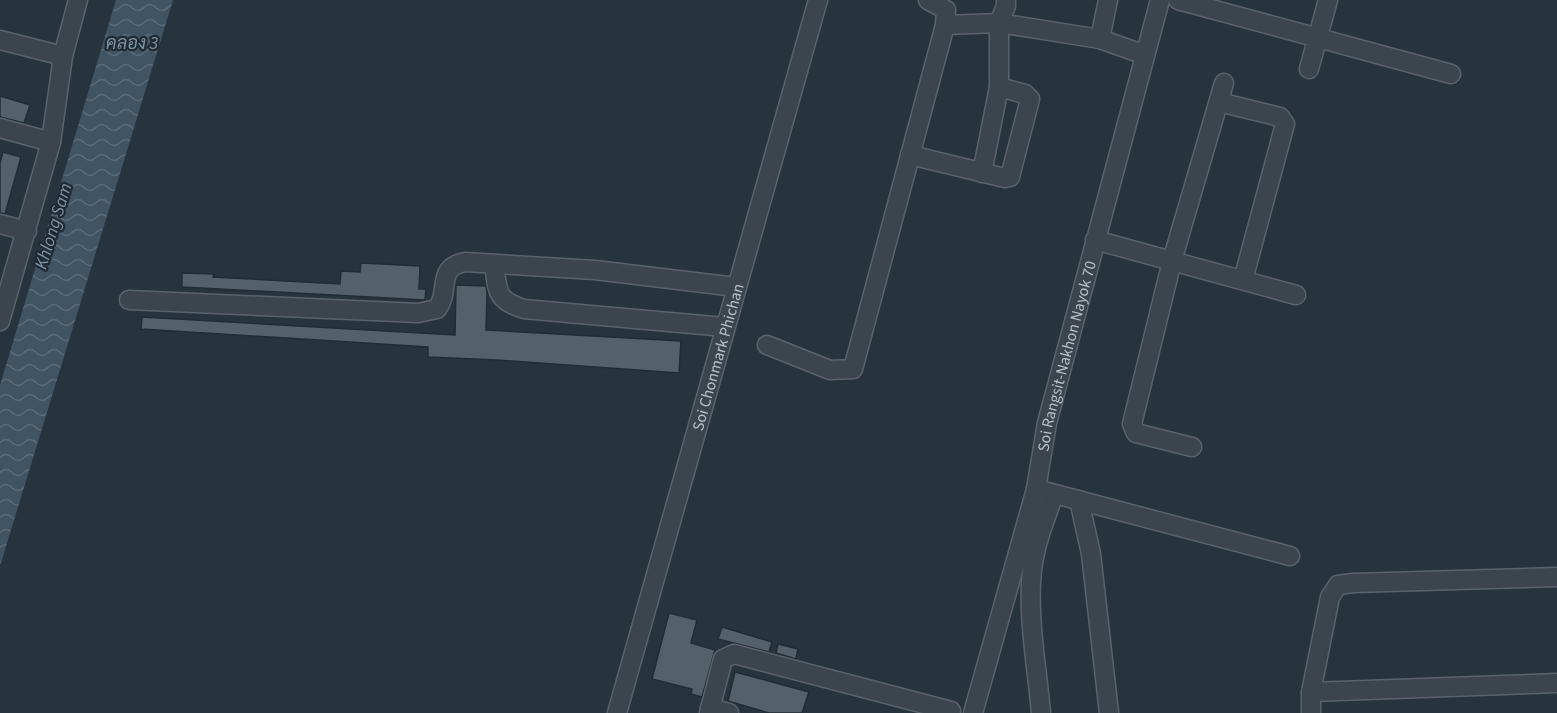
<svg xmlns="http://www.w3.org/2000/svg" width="1557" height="713" viewBox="0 0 1557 713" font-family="'Source Sans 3',Sarabun,sans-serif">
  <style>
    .water { fill: url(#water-waves) }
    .building { fill: #54616a; stroke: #232c35; stroke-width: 1.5 }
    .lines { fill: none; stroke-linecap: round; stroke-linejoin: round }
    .minor-casing { stroke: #5a636b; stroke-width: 21 }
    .minor { stroke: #3c454d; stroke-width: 18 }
    .labels { text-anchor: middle; stroke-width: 4.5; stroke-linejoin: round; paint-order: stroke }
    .street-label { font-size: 16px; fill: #b8c0c8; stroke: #212a33 }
    .water-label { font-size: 18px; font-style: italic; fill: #7c95a8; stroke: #212a33 }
  </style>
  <defs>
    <pattern id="water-waves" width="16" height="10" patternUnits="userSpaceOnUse" patternTransform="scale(1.5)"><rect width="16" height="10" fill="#405464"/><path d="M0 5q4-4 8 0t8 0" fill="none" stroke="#5a6b79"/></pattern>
  </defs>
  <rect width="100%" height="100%" fill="#28343d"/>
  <path class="water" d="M 116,0 L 173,0 L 0,566 L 0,385 Z"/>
  <g class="building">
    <path d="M 0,96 L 30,105 L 24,123 L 0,117 Z"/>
    <path d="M 3,152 L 21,157 L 5,214 L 0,213 L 0,163 Z"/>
    <path d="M 361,263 L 420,266 L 419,289 L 426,289 L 425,300 L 182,287 L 182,273 L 214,274 L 213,277 L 340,284 L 341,271 L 360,272 Z"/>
    <path d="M 456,285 L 486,286 L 487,293 L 486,330 L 681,341 L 679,373 L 497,360 L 428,357 L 428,347 L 141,329 L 142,317 L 455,335 Z"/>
    <path d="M 669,613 L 697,620 L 691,643 L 715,650 L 702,697 L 691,694 L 692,689 L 652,679 Z"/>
    <path d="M 722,627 L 772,642 L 769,652 L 718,639 Z"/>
    <path d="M 778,644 L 798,649 L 796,659 L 776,653 Z"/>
    <path d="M 735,672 L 809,692 L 802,713 L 769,713 L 728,701 Z"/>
  </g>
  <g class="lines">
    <defs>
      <g id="minor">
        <path d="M 928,0 L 946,10 L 945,25 L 999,23 L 1100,39 L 1145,55"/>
        <path d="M 1178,0 L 1451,74"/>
        <path d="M 1100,39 L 1108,0"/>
        <path d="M 0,40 L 63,56"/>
        <path d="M 1309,69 L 1328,0"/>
        <path d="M 1219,102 L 1280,117 L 1285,124 L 1243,280"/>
        <path d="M 0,128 L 51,142"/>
        <path d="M 910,155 L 1005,178 L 1010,177 L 1030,99 L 1025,94 L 999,87 L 999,23 L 1006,6 L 1006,0"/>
        <path d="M 982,173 L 999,87"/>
        <path d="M 0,224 L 27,231"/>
        <path d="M 1095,240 L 1296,295"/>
        <path d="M 494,264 C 498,291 495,300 524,309 L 725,327"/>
        <path d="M 129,300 L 418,313 L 437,309 C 451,291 435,268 465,262 L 595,270 L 736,287"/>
        <path d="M 0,321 L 51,142 L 63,56 L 78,0"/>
        <path d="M 767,345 L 830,370 L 853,369 L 945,25"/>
        <path d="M 1192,447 L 1136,433 L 1132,424 L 1172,261 L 1224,83"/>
        <path d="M 1036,489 L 1290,556"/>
        <path d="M 1079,500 L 1091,554 L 1109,713"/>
        <path d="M 1311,692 L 1557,683"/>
        <path d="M 710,708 L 729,713"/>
        <path id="s1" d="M 617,713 L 818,0"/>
        <path d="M 709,713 L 723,659 L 734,654 L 951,711"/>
        <path id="s2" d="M 973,713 L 1036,489 L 1047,423 L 1160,0"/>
        <path d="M 1041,713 C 1037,667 1027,615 1032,570 C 1035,544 1045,519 1054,495"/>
        <path d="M 1311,713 L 1311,692 L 1330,597 L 1338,585 L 1353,583 L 1557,577"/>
      </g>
    </defs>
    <use href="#minor" class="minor-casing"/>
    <use href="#minor" class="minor"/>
  </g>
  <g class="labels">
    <g class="street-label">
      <text dy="6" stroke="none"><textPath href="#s1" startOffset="370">Soi Chonmark Phichan</textPath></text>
      <text dy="6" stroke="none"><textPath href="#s2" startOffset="369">Soi Rangsit-Nakhon Nayok 70</textPath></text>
    </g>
    <g class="water-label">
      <text x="132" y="49">คลอง 3</text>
      <text transform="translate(53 226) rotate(-73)" y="6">Khlong Sam</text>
    </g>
  </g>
</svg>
